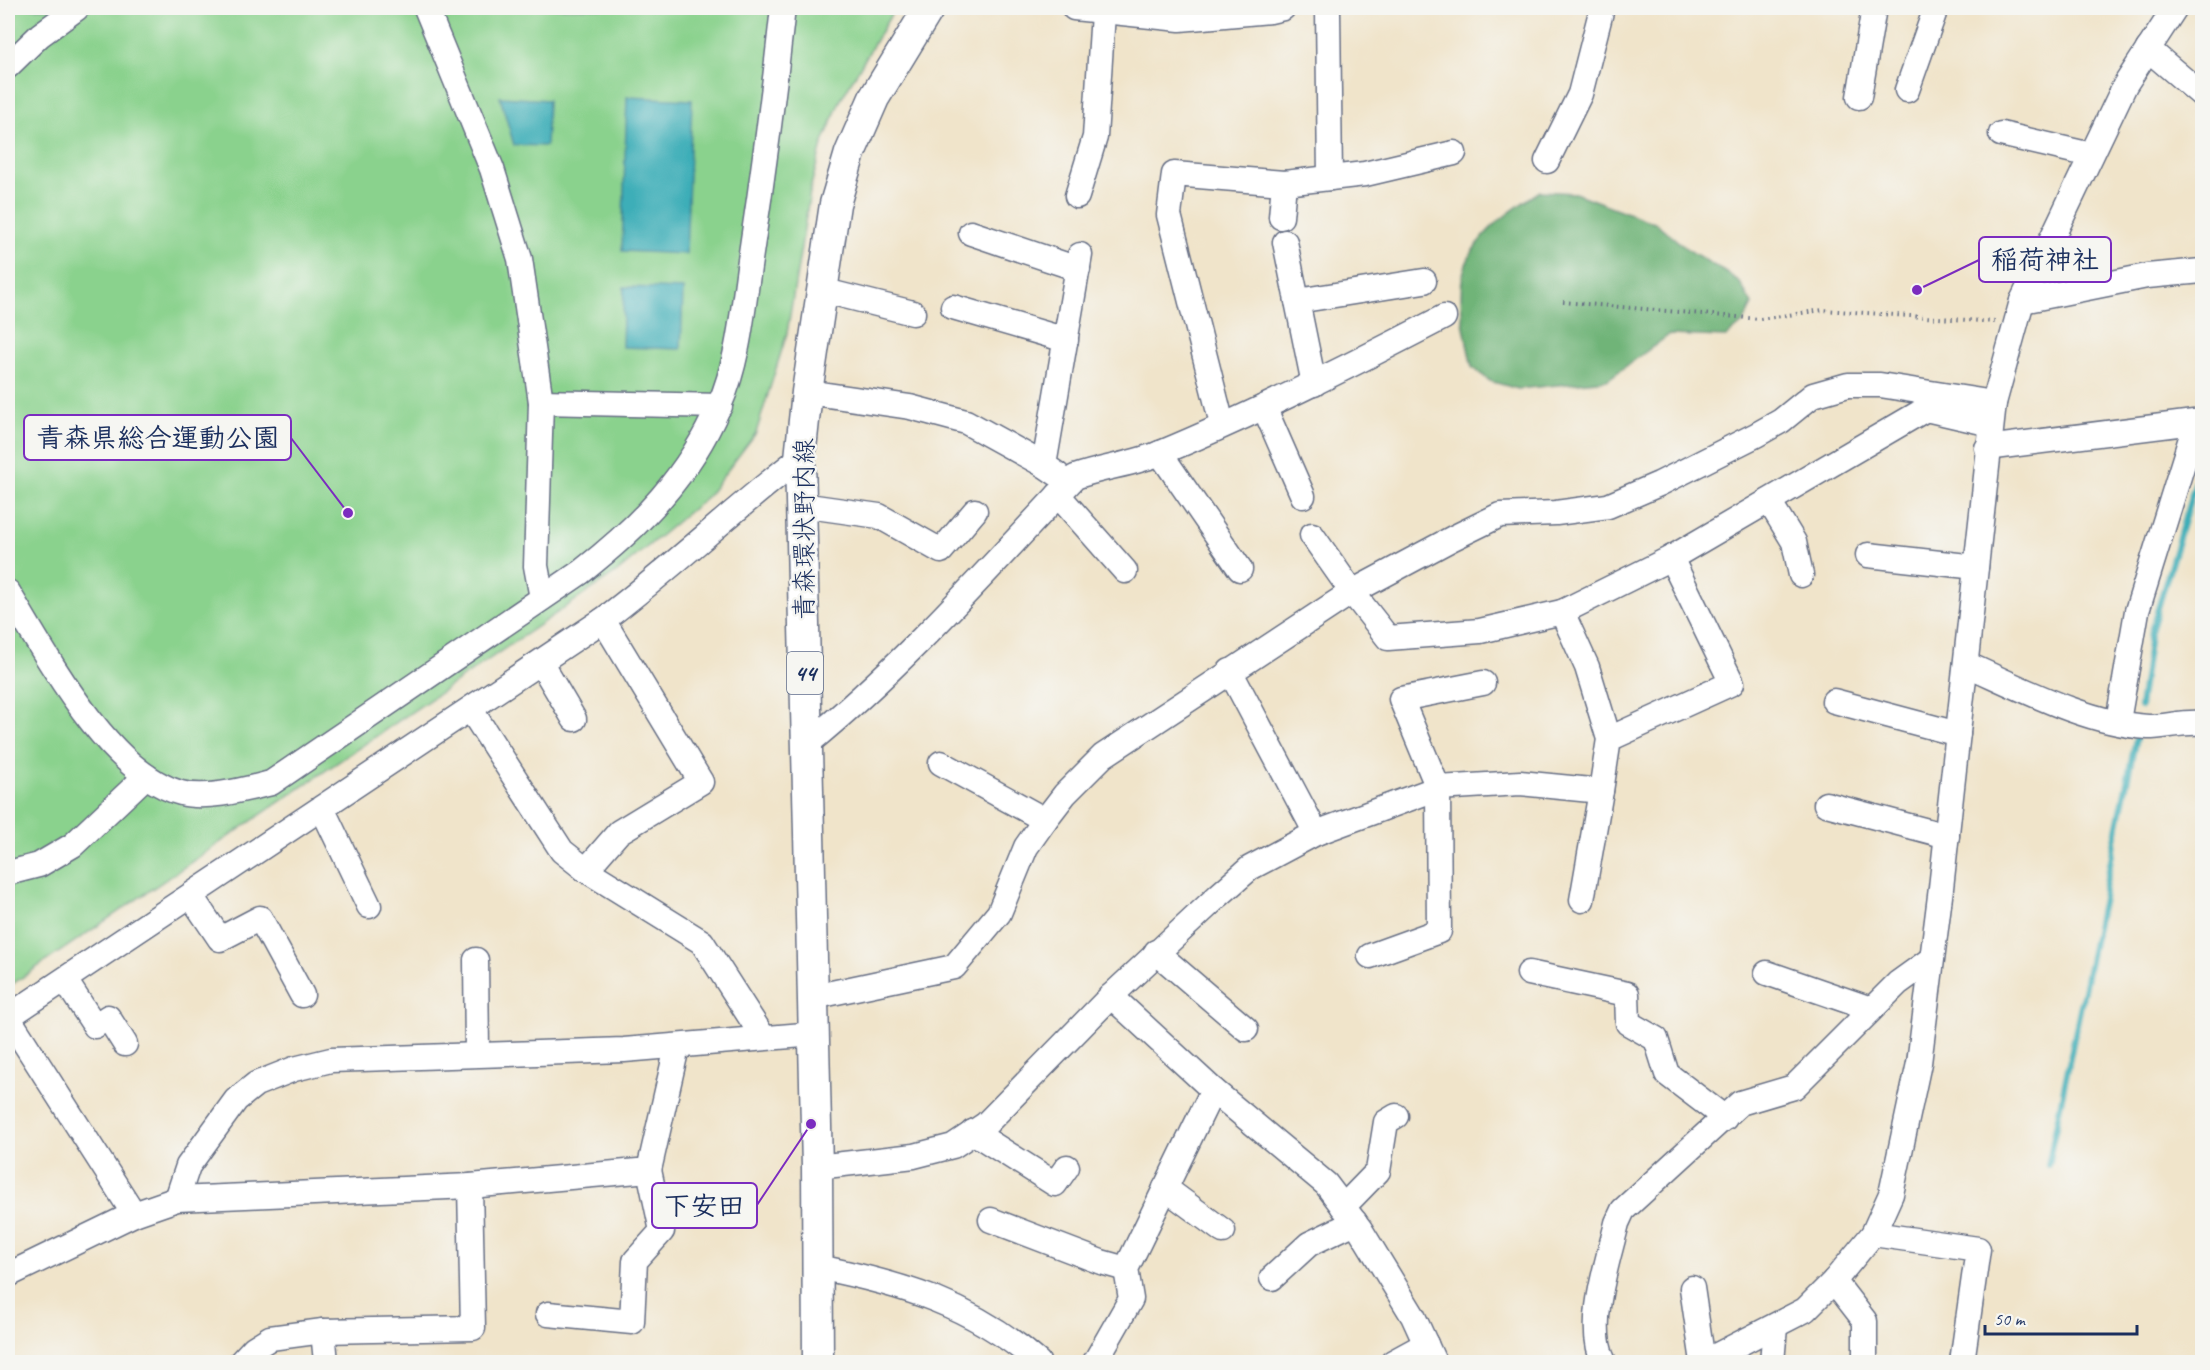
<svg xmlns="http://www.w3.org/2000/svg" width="2210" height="1370" viewBox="0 0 2210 1370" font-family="Caveat,'Klee One',sans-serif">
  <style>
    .green { fill: #8ad28d; stroke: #528076; stroke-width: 1.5 }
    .forest { fill: #6fb478; stroke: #45726b; stroke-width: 1.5 }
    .water { fill: #3eaeb8; stroke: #2c6e8b; stroke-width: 1.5 }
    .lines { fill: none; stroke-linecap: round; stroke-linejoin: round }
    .stream { stroke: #3eaeb8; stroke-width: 6 }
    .minor-casing { stroke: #666e84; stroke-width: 27 }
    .major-casing { stroke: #666e84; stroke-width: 33 }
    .path { stroke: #666e84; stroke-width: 4; stroke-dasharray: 1.5 4.5; stroke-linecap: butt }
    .minor { stroke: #fff; stroke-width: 24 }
    .major { stroke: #fff; stroke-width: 30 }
    .labels { text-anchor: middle; stroke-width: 5; stroke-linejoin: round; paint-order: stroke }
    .shield { fill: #f6f6f2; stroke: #5d6b8a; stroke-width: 1.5 }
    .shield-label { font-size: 24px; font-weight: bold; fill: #1b2f5e }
    .street-label { font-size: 26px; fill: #1b2f5e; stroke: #f6f6f2 }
    .leader { fill: none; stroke: #7b2cbf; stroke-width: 2 }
    .callout-dot { fill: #7b2cbf; stroke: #f6f6f2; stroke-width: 2 }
    .callout { fill: #f6f6f2; stroke: #7b2cbf; stroke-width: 2 }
    .callout-label { font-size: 27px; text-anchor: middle; font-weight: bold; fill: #1b2f5e }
  </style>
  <rect width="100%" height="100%" fill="#f6f6f2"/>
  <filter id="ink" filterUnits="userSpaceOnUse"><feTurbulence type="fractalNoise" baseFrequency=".0167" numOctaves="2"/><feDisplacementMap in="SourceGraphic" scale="12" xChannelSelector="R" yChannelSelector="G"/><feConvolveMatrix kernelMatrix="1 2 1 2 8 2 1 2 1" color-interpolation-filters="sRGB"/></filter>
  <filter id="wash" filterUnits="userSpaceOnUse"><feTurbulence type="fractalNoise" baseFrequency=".008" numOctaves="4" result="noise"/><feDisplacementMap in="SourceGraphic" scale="24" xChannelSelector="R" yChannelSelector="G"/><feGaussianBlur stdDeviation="1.35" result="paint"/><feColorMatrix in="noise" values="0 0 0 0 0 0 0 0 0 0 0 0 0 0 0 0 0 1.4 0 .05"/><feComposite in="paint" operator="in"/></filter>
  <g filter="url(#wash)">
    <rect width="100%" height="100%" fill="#f0e4ca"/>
    <path class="green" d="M 8,8 L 895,8 L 840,101 L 822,145 L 811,186 L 787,333 L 756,433 L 708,496 L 617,572 L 8,987 Z"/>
    <path class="forest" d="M 1540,191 L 1575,193 L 1657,224 L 1687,249 L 1739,281 L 1752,304 L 1744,322 L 1726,337 L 1669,335 L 1607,380 L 1518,389 L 1490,381 L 1472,367 C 1466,338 1457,304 1463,274 C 1472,236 1510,211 1540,191 Z"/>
    <g class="water">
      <path d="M 500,97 L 548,100 L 546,146 L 514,145 Z"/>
      <path d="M 627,97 L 692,100 L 686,254 L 622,251 Z"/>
      <path d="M 624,287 L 683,289 L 681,349 L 622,347 Z"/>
    </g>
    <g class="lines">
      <g class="stream">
        <path d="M 2140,707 L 2150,635 L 2202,460"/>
        <path d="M 2048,1165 L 2136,738"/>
      </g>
    </g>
  </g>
  <g filter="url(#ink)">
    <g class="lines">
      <defs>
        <g id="minor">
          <path d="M 426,8 L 492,169 L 520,259 L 541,402 L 536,566 L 542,598"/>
          <path d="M 1074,8 L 1180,19 L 1270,11 L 1283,8"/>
          <path d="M 1325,8 L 1328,11 L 1330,178 L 1365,174 L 1454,153"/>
          <path d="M 2148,49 L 2202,95"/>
          <path d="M 8,66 L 40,35 L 77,8"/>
          <path d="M 1907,90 L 1936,8"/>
          <path d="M 1859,97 L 1874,8"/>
          <path d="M 2001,134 L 2091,155"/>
          <path d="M 1547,161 L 1580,94 L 1602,8"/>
          <path d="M 1077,196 L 1095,137 L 1103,13"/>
          <path d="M 1281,217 L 1284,183"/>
          <path d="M 971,233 L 1078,269"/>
          <path d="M 1285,242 L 1314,384"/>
          <path d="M 821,290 L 913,313"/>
          <path d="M 1297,301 L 1424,281"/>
          <path d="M 2022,301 L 2147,276 L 2202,271"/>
          <path d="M 953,307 L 1066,340"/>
          <path d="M 807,392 L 910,407 L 966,422 L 1044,465"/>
          <path d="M 541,402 L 720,406"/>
          <path d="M 1264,407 L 1303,496"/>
          <path d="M 1222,424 L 1169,215 L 1174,174 L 1284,183 L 1330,178"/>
          <path d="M 1987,448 L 2202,421"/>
          <path d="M 1160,453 L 1240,569"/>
          <path d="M 1057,474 L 1044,465 L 1080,255"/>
          <path d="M 1058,495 L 1125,571"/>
          <path d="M 1769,501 L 1794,542 L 1801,575"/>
          <path d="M 801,505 L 879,516 L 941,551 L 975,511"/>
          <path d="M 1868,555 L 1976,567"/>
          <path d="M 8,592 C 45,653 109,774 181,793 C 207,800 246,789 271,783 L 581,572 C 640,526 689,476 719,406 C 739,361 743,308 750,260 C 763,176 774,92 783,8"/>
          <path d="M 1562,612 L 1671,558 L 1926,409 L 1991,424"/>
          <path d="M 541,663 L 574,719"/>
          <path d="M 1966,664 C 2020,688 2088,724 2148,727 C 2166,727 2184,721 2202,723"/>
          <path d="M 1230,671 L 1316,833"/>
          <path d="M 1834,701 L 1958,734"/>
          <path d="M 471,710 L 562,851 L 586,870 L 702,942 L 763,1037"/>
          <path d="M 2118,721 L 2137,611 L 2196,422"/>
          <path d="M 1609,739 L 1732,683 L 1671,558"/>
          <path d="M 807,744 C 905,664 988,569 1075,477 C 1103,467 1135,464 1163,452 C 1259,412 1352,365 1444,317"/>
          <path d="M 941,763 L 1045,820"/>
          <path d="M 1826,804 L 1947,836"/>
          <path d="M 322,808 L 369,906"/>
          <path d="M 586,870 L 619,832 L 701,782 L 603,620"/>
          <path d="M 8,873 L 39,865 L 73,845 L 146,776"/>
          <path d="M 191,896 L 220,939 L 260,918 L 302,995"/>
          <path d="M 1582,900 L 1601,791"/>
          <path d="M 1156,952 L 1246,1029"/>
          <path d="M 1370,956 L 1439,931 L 1438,788 L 1401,699 L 1483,683"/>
          <path d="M 476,960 L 477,1053"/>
          <path d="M 1529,973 L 1627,994 L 1628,1023 L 1656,1039 L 1667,1074 L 1725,1118"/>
          <path d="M 1767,973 L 1871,1009"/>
          <path d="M 65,980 L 95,1026 L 108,1017 L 125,1044"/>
          <path d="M 1111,996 L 1213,1090 L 1326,1184 L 1360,1229 L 1413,1316 L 1434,1362"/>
          <path d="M 813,997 L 954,967 L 999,913 L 1026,847 L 1045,820 L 1065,794 L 1103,756 L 1352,592 L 1453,538 L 1500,515 L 1556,513 L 1608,506 L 1659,484 L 1756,435 L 1781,421 L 1813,395 L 1848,385 L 1880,385 L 1994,403"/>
          <path d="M 8,1017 L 603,620 C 671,569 732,510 800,458"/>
          <path d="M 8,1017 L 134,1214"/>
          <path d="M 973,1132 L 1055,1184 L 1067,1167"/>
          <path d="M 817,1167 L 914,1156 L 953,1146 L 986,1124 L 1111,996 L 1218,896 L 1250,868 L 1316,833 L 1438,788 L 1520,783 L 1601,791 L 1609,739 L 1587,667 L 1562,612 L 1480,631 L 1388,638 L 1352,592 L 1312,535"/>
          <path d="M 1165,1188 L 1223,1231"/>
          <path d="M 177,1199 L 188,1166 L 236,1100 L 256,1084 L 294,1069 L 331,1060 L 624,1050 L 815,1034"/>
          <path d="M 1343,1207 L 1378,1171 L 1386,1122 L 1396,1116"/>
          <path d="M 991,1220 L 1101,1262 L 1126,1269"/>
          <path d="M 1873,1234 L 1978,1249 L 1962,1362"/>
          <path d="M 818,1267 C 902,1284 973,1305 1038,1362"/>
          <path d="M 8,1275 L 134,1214 L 177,1199 L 470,1186 L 649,1170 L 677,1047"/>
          <path d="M 1272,1278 L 1309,1244 L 1355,1222"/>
          <path d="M 1834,1281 L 1865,1321 L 1865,1362"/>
          <path d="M 1692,1288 L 1703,1362"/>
          <path d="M 548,1314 L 632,1322 L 635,1261 L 662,1231 L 649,1170"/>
          <path d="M 323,1331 L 326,1362"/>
          <path d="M 241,1362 L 254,1348 L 270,1338 L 323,1331 L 473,1328 L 470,1186"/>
          <path d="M 1095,1362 L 1131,1299 L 1126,1269 L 1213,1090"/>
          <path d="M 1393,1362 L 1426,1344"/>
          <path d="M 1604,1362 C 1585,1326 1608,1262 1617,1223 L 1623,1210 L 1740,1103 L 1794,1087 L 1898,983 L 1930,960"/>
          <path d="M 1704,1362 L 1805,1310 L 1834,1281 L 1873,1234 L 1891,1194 L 1919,1063 L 1941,888 L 1994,403 L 2022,301 L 2125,85 L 2175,8"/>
          <path d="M 1772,1362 L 1775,1327"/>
        </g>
        <path id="major" d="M 818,1362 L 817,1167 L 800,458 L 807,392 L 835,204 L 850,153 L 874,98 L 929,8"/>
      </defs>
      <use href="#minor" class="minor-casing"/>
      <use href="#major" class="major-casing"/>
      <path class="path" d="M 1563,302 L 1760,319 L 1823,310 L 1996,322"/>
      <use href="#minor" class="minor"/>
      <use href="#major" class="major"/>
    </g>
  </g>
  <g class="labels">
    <rect class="shield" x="787" y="652" width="36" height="42" rx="4.5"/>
    <g class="shield-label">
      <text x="805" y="681">44</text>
    </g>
    <g class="street-label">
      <text transform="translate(804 529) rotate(-90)" y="9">青森環状野内線</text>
    </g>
  </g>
  <path class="leader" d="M1917 290L1979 260M348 513L291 438M811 1124L757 1205"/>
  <g class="callout-dot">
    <circle cx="1917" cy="290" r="6"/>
    <circle cx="348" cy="513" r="6"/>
    <circle cx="811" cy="1124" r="6"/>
  </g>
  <g class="callout">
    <rect x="1979" y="237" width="132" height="45" rx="6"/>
    <rect x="24" y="415" width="267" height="45" rx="6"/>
    <rect x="652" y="1183" width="105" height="45" rx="6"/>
  </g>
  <g class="callout-label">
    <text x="2045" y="269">稲荷神社</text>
    <text x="158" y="447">青森県総合運動公園</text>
    <text x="704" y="1215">下安田</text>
  </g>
  <rect width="2210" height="1370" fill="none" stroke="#f6f6f2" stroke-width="30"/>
  <path d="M1985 1325v9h152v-9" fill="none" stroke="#1b2f5e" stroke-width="3"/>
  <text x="1994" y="1325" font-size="18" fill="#1b2f5e" stroke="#f6f6f2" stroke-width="4.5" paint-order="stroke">50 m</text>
</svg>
